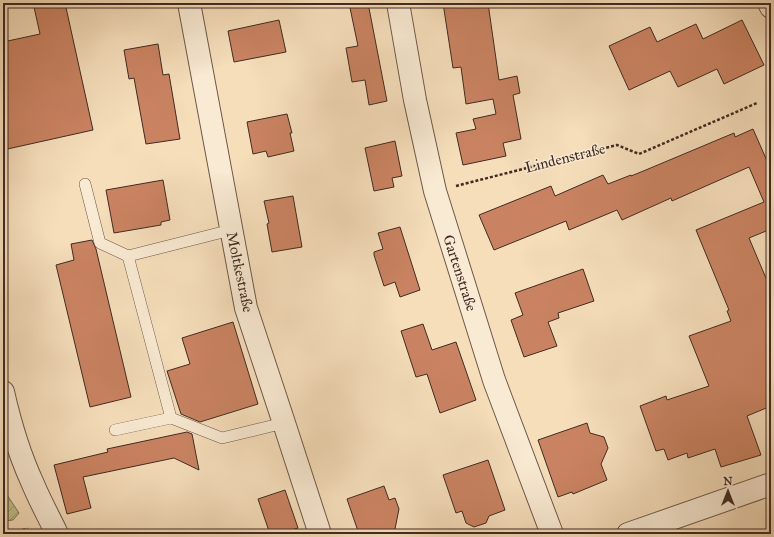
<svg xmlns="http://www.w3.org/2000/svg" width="774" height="537" viewBox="0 0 774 537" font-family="'IM FELL Great Primer',serif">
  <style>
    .garden { fill: url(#garden-furrows); stroke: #807658 }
    .building { fill: #ca8362; stroke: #402b22 }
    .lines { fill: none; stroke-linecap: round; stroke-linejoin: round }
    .service-casing { stroke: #6e5848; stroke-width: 12 }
    .minor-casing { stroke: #6e5848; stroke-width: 24 }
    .path { stroke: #402b22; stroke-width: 2.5; stroke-dasharray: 3 2; stroke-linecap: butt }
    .service { stroke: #f9ead3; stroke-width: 11 }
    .minor { stroke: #f9ead3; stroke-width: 22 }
    .labels { text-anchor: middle; stroke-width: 3; stroke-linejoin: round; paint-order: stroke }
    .street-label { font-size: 15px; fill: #402b22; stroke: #f9ead3 }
  </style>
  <defs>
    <pattern id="garden-furrows" width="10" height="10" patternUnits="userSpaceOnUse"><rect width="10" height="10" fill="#c1c08d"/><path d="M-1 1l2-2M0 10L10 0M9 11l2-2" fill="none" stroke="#9e9c73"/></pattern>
  </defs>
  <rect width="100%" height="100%" fill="#f6debb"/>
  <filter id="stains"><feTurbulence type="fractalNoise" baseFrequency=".005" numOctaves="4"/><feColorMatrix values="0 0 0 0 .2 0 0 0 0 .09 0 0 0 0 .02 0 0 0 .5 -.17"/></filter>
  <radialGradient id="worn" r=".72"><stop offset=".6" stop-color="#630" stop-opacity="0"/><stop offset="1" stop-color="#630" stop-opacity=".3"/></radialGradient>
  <path class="garden" d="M 3,489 L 19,513 L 13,520 L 3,521 Z"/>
  <g class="building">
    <path d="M 44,3 L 65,3 L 93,130 L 3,150 L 3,42 L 40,34 L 34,7 L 45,5 Z"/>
    <path d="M 349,3 L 368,3 L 387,101 L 369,105 L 365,80 L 352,82 L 346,48 L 358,46 Z"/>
    <path d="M 443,3 L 488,3 L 499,80 L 517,76 L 520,93 L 513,95 L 521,139 L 503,143 L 506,156 L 463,165 L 456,133 L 476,129 L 473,119 L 496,114 L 493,99 L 466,104 L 461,67 L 453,68 Z"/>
    <path d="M 279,20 L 286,52 L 234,62 L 228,31 Z"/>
    <path d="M 742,20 L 764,65 L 724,84 L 717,69 L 678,87 L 670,71 L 629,90 L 609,46 L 650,27 L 657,42 L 696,24 L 703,39 Z"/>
    <path d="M 158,44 L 163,75 L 169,74 L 180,139 L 146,144 L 134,78 L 129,79 L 124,50 Z"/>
    <path d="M 287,114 L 292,133 L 290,133 L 294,151 L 268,157 L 266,151 L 253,154 L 247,122 Z"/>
    <path d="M 753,129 L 771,170 L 771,229 L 749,238 L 771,290 L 771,406 L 747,416 L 761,455 L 721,467 L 715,449 L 688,458 L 687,453 L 668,460 L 664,449 L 656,451 L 640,406 L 666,396 L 667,400 L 709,386 L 689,336 L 731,321 L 727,311 L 729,310 L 696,230 L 764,202 L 749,167 L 672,201 L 671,198 L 622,220 L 617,210 L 569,230 L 566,221 L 494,250 L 479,215 L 551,186 L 555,196 L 603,175 L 608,184 L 631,175 L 631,176 L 641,172 L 734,133 L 735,137 Z"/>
    <path d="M 395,141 L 402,176 L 392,178 L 394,187 L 374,191 L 365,148 Z"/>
    <path d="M 163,180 L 170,220 L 161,222 L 161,225 L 114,233 L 106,190 Z"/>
    <path d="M 293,196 L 302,247 L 272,252 L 267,224 L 269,223 L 264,201 Z"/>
    <path d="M 400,227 L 420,290 L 400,297 L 395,282 L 384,286 L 374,255 L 374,252 L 383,249 L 378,233 Z"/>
    <path d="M 92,240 L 96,249 L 131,397 L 90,407 L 56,265 L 74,260 L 71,244 Z"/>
    <path d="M 583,269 L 594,301 L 558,313 L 559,318 L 548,322 L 557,346 L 524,357 L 511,320 L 523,315 L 515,293 Z"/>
    <path d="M 233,322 L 258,404 L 200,422 L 181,414 L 167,371 L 190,364 L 182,338 Z"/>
    <path d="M 423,324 L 432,350 L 456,342 L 476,400 L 440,413 L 427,374 L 416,377 L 401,331 Z"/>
    <path d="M 587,423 L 590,433 L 604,437 L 608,448 L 601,464 L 607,480 L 573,494 L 572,492 L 558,497 L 538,440 Z"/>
    <path d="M 187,432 L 192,434 L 199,470 L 174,458 L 83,477 L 91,508 L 67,514 L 54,465 L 108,452 L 107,449 Z"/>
    <path d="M 488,460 L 505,510 L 489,516 L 486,523 L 474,527 L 466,523 L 462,511 L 456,513 L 443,475 Z"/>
    <path d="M 384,486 L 389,500 L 395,498 L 399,509 L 394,534 L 359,534 L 347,499 Z"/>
    <path d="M 285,490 L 298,528 L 279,534 L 270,534 L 258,499 Z"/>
  </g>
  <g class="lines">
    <defs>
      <g id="service">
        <path d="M 85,184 L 100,243 L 128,256"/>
        <path d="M 171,418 L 128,256 L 231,230"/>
        <path d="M 115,430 L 171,418 L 222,438 L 284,423"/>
      </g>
      <g id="minor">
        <path d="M 189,3 L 246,308 L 284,423 L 320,534"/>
        <path d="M 398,3 L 415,100 L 435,191 L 494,380 L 552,534"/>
        <path d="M 769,3 L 771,7"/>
        <path d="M 3,392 C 10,423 19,454 33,484 C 40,501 49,517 57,534"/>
        <path d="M 628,534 L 771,484"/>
      </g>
    </defs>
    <use href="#service" class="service-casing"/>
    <use href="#minor" class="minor-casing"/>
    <g class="path">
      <path d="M 456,186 L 617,145 L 639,154 L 757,103"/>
      <path d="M 3,534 L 28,529"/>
    </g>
    <use href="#service" class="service"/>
    <use href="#minor" class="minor"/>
  </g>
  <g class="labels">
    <g class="street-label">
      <text transform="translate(565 158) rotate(-14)" y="5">Lindenstraße</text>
      <text transform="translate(240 272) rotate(78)" y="5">Moltkestraße</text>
      <text transform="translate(460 273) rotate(72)" y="5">Gartenstraße</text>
    </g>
  </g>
  <rect width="774" height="537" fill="none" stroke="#f6debb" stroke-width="16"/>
  <rect x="4" y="4" width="766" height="529" fill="none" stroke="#402b22" stroke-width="2"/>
  <rect x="8" y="8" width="758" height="521" fill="none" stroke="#402b22"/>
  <g transform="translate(728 491)" stroke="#f9ead3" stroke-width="3" paint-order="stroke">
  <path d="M0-3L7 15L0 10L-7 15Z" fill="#402b22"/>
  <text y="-6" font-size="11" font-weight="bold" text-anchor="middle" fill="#402b22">N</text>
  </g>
  <rect width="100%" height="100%" filter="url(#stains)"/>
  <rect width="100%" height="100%" fill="url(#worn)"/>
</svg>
